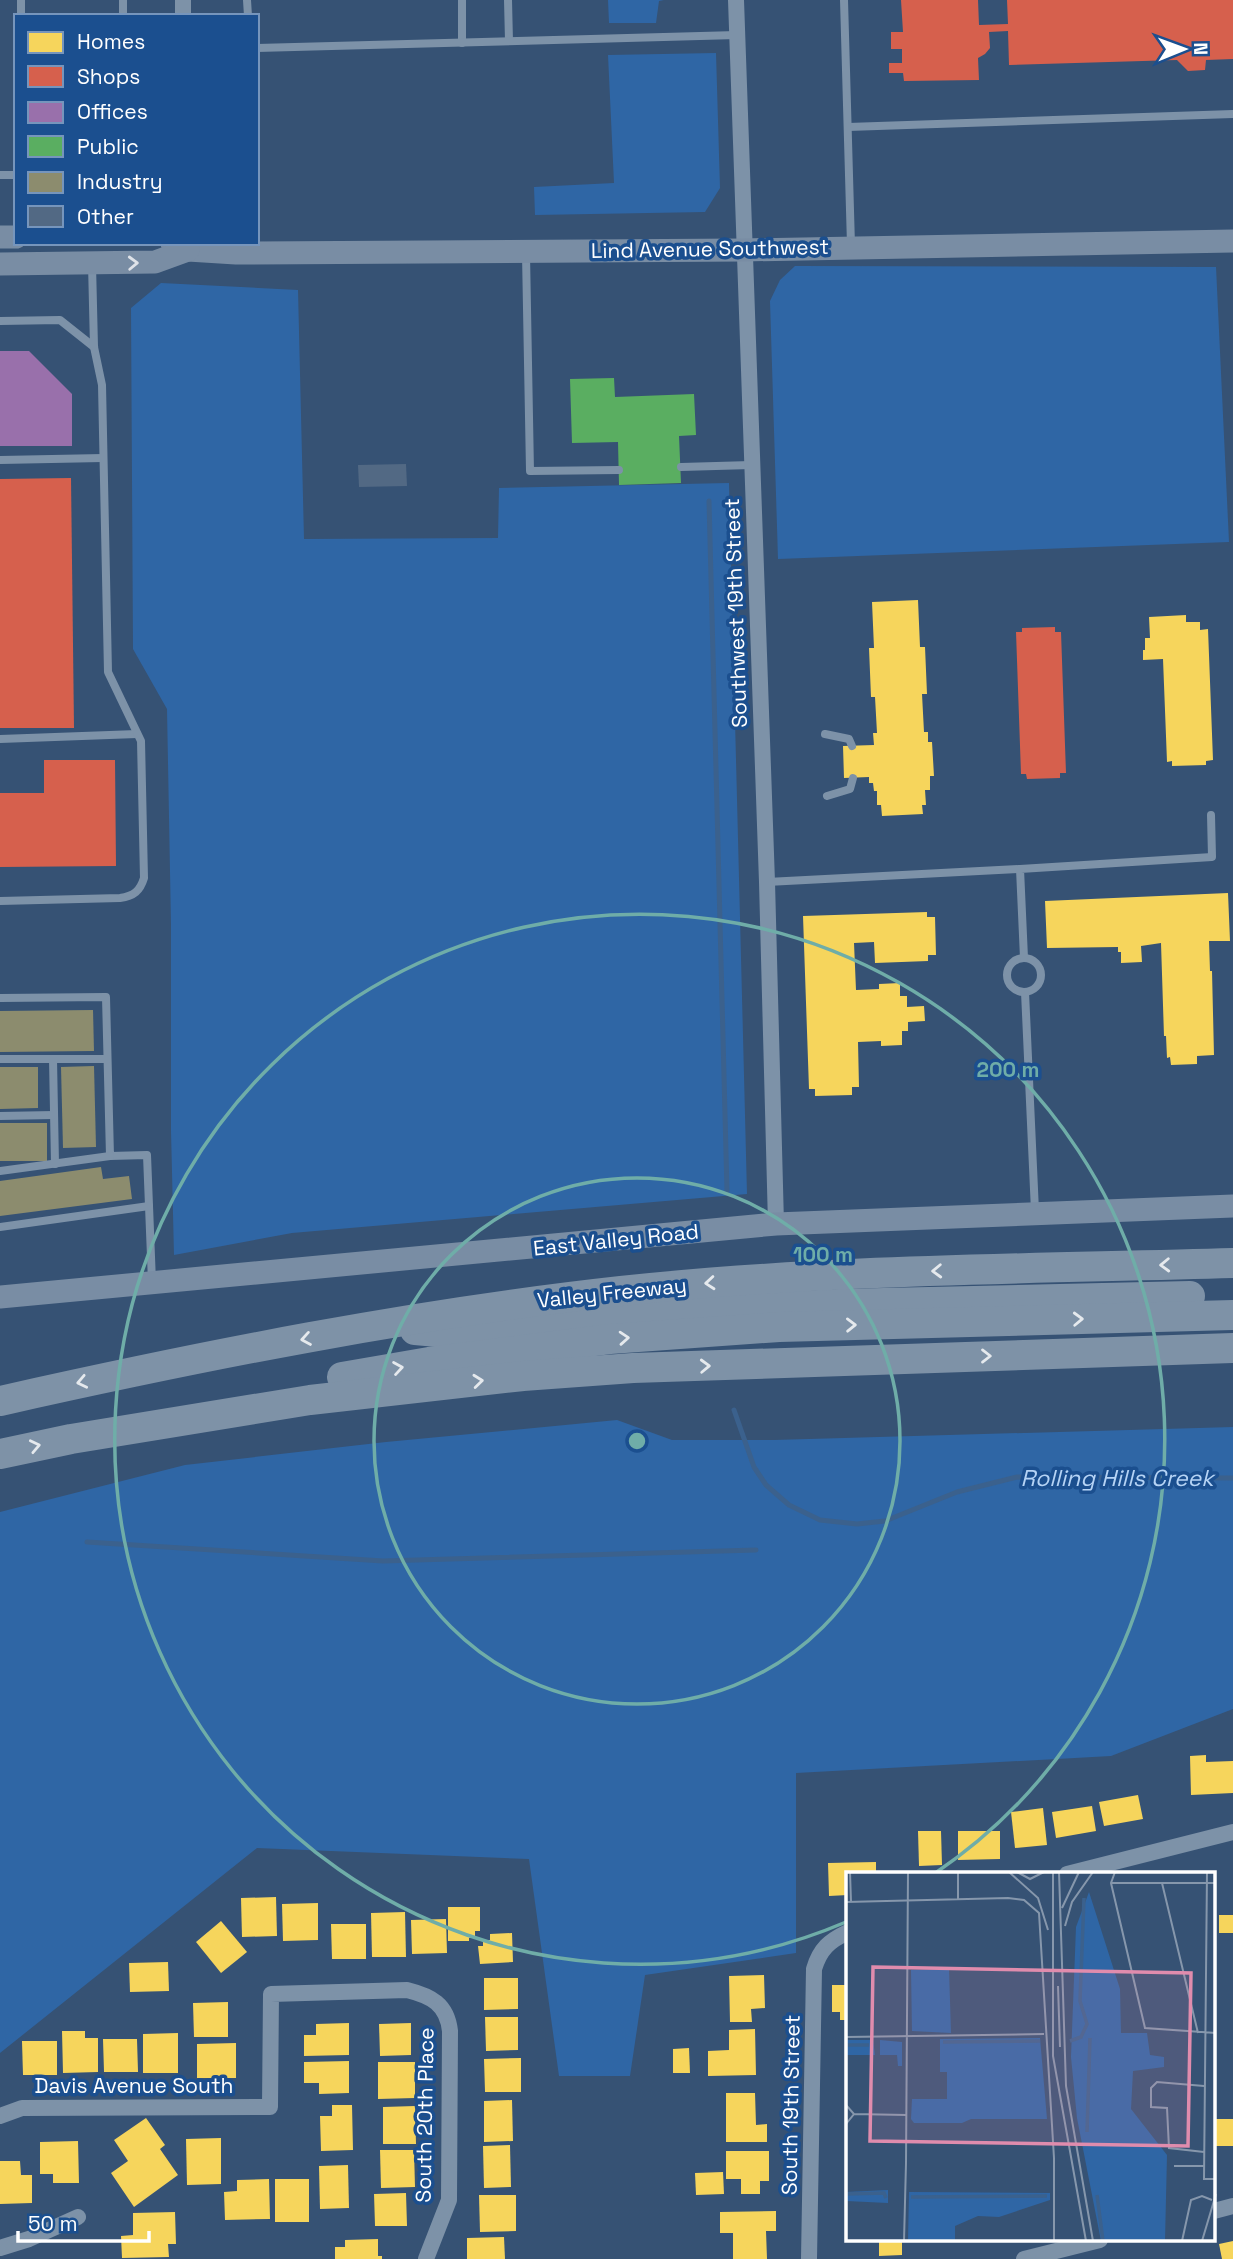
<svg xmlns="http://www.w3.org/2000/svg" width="1233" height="2259" viewBox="0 0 1233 2259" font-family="'Space Grotesk',sans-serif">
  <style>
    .green { fill: #2f66a5 }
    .homes { fill: #f6d55c }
    .shops { fill: #d6604d }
    .offices { fill: #9970ab }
    .public { fill: #5aae61 }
    .industry { fill: #8c8c6e }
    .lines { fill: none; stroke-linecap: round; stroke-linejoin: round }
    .stream { stroke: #3b618d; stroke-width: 5 }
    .building { fill: #526984 }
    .lane { stroke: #7d92a8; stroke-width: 8 }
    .street { stroke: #7d92a8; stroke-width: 16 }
    .secondary { stroke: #798da4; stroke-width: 23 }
    .highway { stroke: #7e92a7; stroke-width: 30 }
    .oneway { stroke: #dee2e8 }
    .oneway2 { stroke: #e5e9ed }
    .ring { fill: none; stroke: #6fada8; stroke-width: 3.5 }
    .labels { text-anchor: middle; stroke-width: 7; stroke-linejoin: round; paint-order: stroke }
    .street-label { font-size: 21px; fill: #fff; stroke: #1b4f8f }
    .water-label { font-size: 23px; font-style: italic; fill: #b5d3f5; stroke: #1b4f8f }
    .inset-river { fill: none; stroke: #3b618d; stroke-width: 3.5 }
    .inset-road { fill: none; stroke: #8697ac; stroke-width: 2 }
    .view { fill: #e08cad; fill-opacity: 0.15; stroke: #e08cad; stroke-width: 3.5 }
    .inset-edge { fill: none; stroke: #fff; stroke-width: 3.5 }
    .centre { fill: #6fada8; stroke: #1b4f8f; stroke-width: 3.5 }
    .ring-label { font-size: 21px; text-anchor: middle; font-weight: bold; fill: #6fada8; stroke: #1b4f8f; stroke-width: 7; stroke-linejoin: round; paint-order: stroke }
  </style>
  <rect width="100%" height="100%" fill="#365274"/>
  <g class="green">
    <path d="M 608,0 L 664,0 L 659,1 L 656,23 L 609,23 Z"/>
    <path d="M 716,53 L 720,188 L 705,212 L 535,215 L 534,187 L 614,183 L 608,55 Z"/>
    <path d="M 795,266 L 1216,267 L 1229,542 L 778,559 L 770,301 L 780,280 Z"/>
    <path d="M 161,283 L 298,290 L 304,539 L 498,538 L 499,488 L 729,483 L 747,1194 L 292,1233 L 174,1255 L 171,1131 L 171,925 L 167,709 L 133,649 L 131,308 Z"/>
    <path d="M 617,1420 L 672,1440 L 774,1440 L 1233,1427 L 1233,1709 L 1111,1756 L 796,1773 L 796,1953 L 645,1975 L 630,2076 L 559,2076 L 529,1859 L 257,1848 L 0,2053 L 0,1512 L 185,1465 L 386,1442 Z"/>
  </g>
  <g class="homes">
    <path d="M 918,600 L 920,647 L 925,647 L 927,694 L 922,694 L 924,732 L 928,732 L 928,742 L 932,742 L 934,776 L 930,776 L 930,790 L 925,790 L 926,805 L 922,805 L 923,814 L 882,816 L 881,805 L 877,805 L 877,791 L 874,791 L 873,783 L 869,783 L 869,777 L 844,778 L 843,746 L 874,745 L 873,733 L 877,733 L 875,697 L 871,697 L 869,648 L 874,648 L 872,602 Z"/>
    <path d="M 1186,615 L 1186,622 L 1200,622 L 1200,630 L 1208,629 L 1213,760 L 1206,761 L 1206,765 L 1172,766 L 1172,761 L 1167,762 L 1163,659 L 1143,660 L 1143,650 L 1145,650 L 1145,638 L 1150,638 L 1149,617 Z"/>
    <path d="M 1228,893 L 1230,941 L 1209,941 L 1210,971 L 1212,971 L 1214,1055 L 1197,1056 L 1197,1064 L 1171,1065 L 1170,1057 L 1167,1058 L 1166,1036 L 1164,1036 L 1161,943 L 1141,946 L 1142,962 L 1121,963 L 1121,952 L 1118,952 L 1118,947 L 1047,948 L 1045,901 Z"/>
    <path d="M 927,912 L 927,917 L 935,917 L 936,955 L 928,955 L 928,961 L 875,963 L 874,942 L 854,943 L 856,990 L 879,989 L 879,984 L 900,983 L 900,996 L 907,996 L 907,1007 L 924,1006 L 925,1021 L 908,1022 L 908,1031 L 902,1031 L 902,1045 L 881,1046 L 881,1041 L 858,1042 L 859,1087 L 852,1087 L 852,1095 L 815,1096 L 815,1089 L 809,1089 L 803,916 Z"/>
    <path d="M 1206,1755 L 1206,1762 L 1233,1761 L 1233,1793 L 1191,1795 L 1190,1756 Z"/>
    <path d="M 1138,1795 L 1143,1819 L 1104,1826 L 1099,1802 Z"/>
    <path d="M 1092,1806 L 1096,1831 L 1056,1838 L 1052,1812 Z"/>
    <path d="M 1043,1808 L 1047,1845 L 1015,1848 L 1011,1812 Z"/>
    <path d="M 918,1831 L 941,1831 L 942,1865 L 919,1866 Z"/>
    <path d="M 958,1831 L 1000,1831 L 1000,1859 L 958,1860 Z"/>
    <path d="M 876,1862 L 876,1874 L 848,1874 L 848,1895 L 829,1896 L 828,1863 Z"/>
    <path d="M 276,1897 L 277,1936 L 242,1937 L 241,1898 Z"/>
    <path d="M 318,1903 L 318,1940 L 283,1941 L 282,1904 Z"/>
    <path d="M 448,1907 L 480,1907 L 480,1931 L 475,1931 L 475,1938 L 469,1938 L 469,1941 L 448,1941 Z"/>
    <path d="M 405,1912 L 406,1957 L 372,1957 L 371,1913 Z"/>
    <rect x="1219" y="1915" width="14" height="18"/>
    <path d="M 446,1919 L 447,1953 L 412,1954 L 411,1920 Z"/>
    <path d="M 221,1921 L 247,1952 L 221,1973 L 196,1942 Z"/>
    <path d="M 331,1924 L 366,1924 L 366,1959 L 332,1959 Z"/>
    <path d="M 512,1933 L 513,1962 L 480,1964 L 478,1946 L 483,1946 L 483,1940 L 490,1940 L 490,1934 Z"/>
    <path d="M 168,1962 L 169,1991 L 130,1992 L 129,1963 Z"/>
    <path d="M 764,1975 L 765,2008 L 751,2009 L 752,2022 L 730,2022 L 729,1976 Z"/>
    <path d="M 484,1978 L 518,1978 L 518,2009 L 484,2010 Z"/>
    <path d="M 832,1985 L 848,1985 L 848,2020 L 840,2020 L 840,2012 L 832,2012 Z"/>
    <path d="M 228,2002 L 228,2037 L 194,2037 L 193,2003 Z"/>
    <path d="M 485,2017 L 518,2017 L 518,2050 L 486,2051 Z"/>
    <path d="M 349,2023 L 349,2055 L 304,2056 L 304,2035 L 316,2035 L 316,2024 Z"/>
    <path d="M 411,2023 L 411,2055 L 380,2056 L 379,2024 Z"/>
    <path d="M 755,2029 L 756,2075 L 708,2076 L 708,2051 L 729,2050 L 729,2030 Z"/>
    <path d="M 62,2031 L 85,2031 L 85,2038 L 98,2038 L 98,2072 L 63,2073 Z"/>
    <path d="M 178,2033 L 178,2073 L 143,2073 L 143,2034 Z"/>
    <path d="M 103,2039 L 137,2039 L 138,2072 L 104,2072 Z"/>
    <path d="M 22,2041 L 57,2041 L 57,2075 L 23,2075 Z"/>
    <path d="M 236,2043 L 236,2078 L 197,2078 L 197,2044 Z"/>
    <path d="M 689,2048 L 690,2073 L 673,2073 L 673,2049 Z"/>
    <path d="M 521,2058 L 521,2092 L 485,2092 L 484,2059 Z"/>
    <path d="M 349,2061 L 349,2093 L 319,2094 L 319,2083 L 304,2083 L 304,2062 Z"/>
    <path d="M 378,2062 L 415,2062 L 415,2098 L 378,2099 Z"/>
    <path d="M 726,2093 L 755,2093 L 756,2125 L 767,2124 L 767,2142 L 726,2142 Z"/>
    <path d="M 512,2100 L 513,2141 L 484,2142 L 484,2101 Z"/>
    <path d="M 332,2105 L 352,2105 L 353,2150 L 321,2151 L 320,2116 L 332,2116 Z"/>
    <path d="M 415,2106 L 416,2144 L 383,2144 L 383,2107 Z"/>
    <path d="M 146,2118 L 165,2145 L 160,2149 L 178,2175 L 134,2207 L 111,2173 L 128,2161 L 114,2140 Z"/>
    <rect x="1214" y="2119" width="19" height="27"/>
    <path d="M 845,2136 L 848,2136 L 848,2183 L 846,2183 Z"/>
    <path d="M 221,2138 L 221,2184 L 187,2185 L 186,2139 Z"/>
    <path d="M 78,2141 L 79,2183 L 53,2183 L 53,2174 L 40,2174 L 40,2142 Z"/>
    <path d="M 510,2145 L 511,2187 L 484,2188 L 483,2146 Z"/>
    <path d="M 380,2150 L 414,2150 L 415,2187 L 381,2188 Z"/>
    <path d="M 726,2151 L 769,2151 L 769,2181 L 760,2181 L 760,2194 L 741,2194 L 741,2179 L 726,2179 Z"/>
    <path d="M 0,2161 L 20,2161 L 21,2175 L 32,2175 L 32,2203 L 0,2204 Z"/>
    <path d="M 348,2165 L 349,2208 L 320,2209 L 319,2166 Z"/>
    <path d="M 723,2172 L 724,2194 L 696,2195 L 695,2173 Z"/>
    <path d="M 269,2179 L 270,2219 L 225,2220 L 224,2192 L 237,2191 L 237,2180 Z"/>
    <rect x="275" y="2179" width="34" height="43"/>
    <path d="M 406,2193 L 407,2226 L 375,2226 L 374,2194 Z"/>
    <path d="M 479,2195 L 516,2195 L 516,2231 L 480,2232 Z"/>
    <path d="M 776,2211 L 776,2231 L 766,2231 L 767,2259 L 733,2259 L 733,2233 L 720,2233 L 720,2212 Z"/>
    <path d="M 175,2212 L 176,2244 L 168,2244 L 169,2257 L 122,2258 L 121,2236 L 133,2235 L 133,2213 Z"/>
    <path d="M 504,2237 L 505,2259 L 467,2259 L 467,2238 Z"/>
    <path d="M 378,2239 L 378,2256 L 382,2256 L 382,2259 L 335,2259 L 335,2247 L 345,2247 L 345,2240 Z"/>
    <path d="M 879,2240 L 902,2240 L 902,2255 L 879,2256 Z"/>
    <path d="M 1233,2241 L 1233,2259 L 1222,2259 L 1219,2244 Z"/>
  </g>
  <g class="shops">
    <path d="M 901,0 L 978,0 L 979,25 L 1008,24 L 1007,0 L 1233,0 L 1233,59 L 1206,60 L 1205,70 L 1188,71 L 1177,60 L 1009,65 L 1008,31 L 989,32 L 990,48 L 985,54 L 978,58 L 979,80 L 904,81 L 903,73 L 889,73 L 889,63 L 902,63 L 902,49 L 891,49 L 891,32 L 903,32 Z"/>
    <path d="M 71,478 L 74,728 L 0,728 L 0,479 Z"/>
    <path d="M 1055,627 L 1055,632 L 1061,632 L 1066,773 L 1060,773 L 1060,778 L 1027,779 L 1026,774 L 1021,774 L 1016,632 L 1022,632 L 1022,628 Z"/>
    <path d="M 44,760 L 115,760 L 116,866 L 0,867 L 0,793 L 44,793 Z"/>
  </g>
  <path class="offices" d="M 0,351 L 29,351 L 72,394 L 72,446 L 0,446 Z"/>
  <path class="public" d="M 614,378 L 615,397 L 694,394 L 696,435 L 679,436 L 681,483 L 619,485 L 618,442 L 572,443 L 570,379 Z"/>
  <g class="industry">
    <path d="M 93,1010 L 94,1051 L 0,1052 L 0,1011 Z"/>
    <path d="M 94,1066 L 96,1147 L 63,1148 L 61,1067 Z"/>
    <path d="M 0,1067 L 38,1067 L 38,1108 L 0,1109 Z"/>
    <rect x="0" y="1123" width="47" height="38"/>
    <path d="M 101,1167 L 103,1179 L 129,1176 L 132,1199 L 0,1216 L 0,1181 Z"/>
  </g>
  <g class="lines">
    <g class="stream">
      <path d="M 709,501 L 727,1191"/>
      <path d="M 734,1410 L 754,1467 L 766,1485 L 789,1505 L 820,1520 L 857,1524 L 885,1521 L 957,1492 L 1017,1477 L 1233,1478"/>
      <path d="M 87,1542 L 383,1561 L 756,1550"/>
    </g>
  </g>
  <path class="building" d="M 406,464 L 407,486 L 359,487 L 358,465 Z"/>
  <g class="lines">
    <g class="lane">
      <path d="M 21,0 L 21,16"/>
      <path d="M 123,0 L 123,16"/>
      <path d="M 247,0 L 248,16"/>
      <path d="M 462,0 L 462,43"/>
      <path d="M 508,0 L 509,41"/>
      <path d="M 844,0 L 851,245"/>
      <path d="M 257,48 L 737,35"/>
      <path d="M 848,127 L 1233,114"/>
      <path d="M 0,175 L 16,175"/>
      <path d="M 526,254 L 530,471 L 619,470"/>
      <path d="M 0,321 L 60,320 L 94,347"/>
      <path d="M 0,460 L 103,458"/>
      <path d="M 681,467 L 751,465"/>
      <path d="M 825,734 L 849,739 L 852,746"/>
      <path d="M 0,739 L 137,734"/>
      <path d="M 827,796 L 850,789 L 853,778"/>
      <path d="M 767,882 L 1020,869"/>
      <path d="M 0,901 L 120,898 C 134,896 140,891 144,878 L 141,741 L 108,672 L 102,385 L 94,347 L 92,264"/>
      <circle cx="1024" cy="975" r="17"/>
      <path d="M 1024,958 L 1020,869 L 1212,857 L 1211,815"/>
      <path d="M 1025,992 L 1035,1211"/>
      <path d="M 0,998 L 106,997 L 110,1156 L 147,1155 L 152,1282"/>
      <path d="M 0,1059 L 107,1059"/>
      <path d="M 53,1059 L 55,1164"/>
      <path d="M 0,1116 L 54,1115"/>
      <path d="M 0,1171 L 110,1156"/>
      <path d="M 0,1227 L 149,1206"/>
    </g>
    <g class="street">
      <path d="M 183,0 L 183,16"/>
      <path d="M 736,0 L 767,882 L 776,1224"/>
      <path d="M 1067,1874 L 1233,1832"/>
      <path d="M 0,2116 L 22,2108 L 270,2107 L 271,1994 L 407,1990 C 431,1996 447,2004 450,2031 L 449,2200 L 426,2259"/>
      <path d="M 1214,2211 L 1233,2206"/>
      <path d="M 0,2248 L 29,2239 L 78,2217"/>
      <path d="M 809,2259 L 814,1969 C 820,1949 829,1941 848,1932"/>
      <path d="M 1024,2259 L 1100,2240"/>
    </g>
    <g class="secondary">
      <path d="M 0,237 L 16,237"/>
      <path d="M 172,243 L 188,250 L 236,253 L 743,250 L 1233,241"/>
      <path d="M 0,264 L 155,262 L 188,250"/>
      <path d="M 0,1297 L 776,1224 L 1233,1206"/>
    </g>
    <g class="highway">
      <path d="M 415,1330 L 460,1334 L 600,1316 L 839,1304 L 1190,1296"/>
      <path d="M 342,1377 L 429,1362 L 610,1339 L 779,1327 L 1233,1315"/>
      <path d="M 0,1401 C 205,1355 412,1314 621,1291 C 824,1269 1029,1269 1233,1263"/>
      <path d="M 0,1454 L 71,1439 L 310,1400 L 523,1376 L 633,1368 L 1233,1348"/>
    </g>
  </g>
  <defs><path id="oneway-chevron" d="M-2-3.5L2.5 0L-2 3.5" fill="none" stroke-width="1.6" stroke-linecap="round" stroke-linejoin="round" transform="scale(1.75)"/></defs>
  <use class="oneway" href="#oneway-chevron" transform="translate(133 263) rotate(-2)"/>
  <g class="oneway2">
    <use href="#oneway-chevron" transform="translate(1165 1265) rotate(178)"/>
    <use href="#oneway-chevron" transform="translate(937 1271) rotate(178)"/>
    <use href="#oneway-chevron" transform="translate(710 1283) rotate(175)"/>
    <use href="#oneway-chevron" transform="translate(1078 1319) rotate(-2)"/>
    <use href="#oneway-chevron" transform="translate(851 1325) rotate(-1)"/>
    <use href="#oneway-chevron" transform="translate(624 1338) rotate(-4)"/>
    <use href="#oneway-chevron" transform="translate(306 1339) rotate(170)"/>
    <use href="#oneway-chevron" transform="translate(986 1356)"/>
    <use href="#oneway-chevron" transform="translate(705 1366) rotate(-2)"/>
    <use href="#oneway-chevron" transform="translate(398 1368) rotate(-9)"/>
    <use href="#oneway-chevron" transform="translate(478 1381) rotate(-6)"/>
    <use href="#oneway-chevron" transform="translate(82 1382) rotate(168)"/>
    <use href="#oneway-chevron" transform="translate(35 1446) rotate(-12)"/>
  </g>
  <g class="ring">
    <circle cx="637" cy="1441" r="263"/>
    <path d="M846 1922A525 525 0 1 1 934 1874"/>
  </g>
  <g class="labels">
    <g class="street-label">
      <text transform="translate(710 249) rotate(-1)" y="7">Lind Avenue Southwest</text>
      <text transform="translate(736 613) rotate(-92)" y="7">Southwest 19th Street</text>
      <text transform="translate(616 1240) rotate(-6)" y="7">East Valley Road</text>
      <text transform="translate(612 1293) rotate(-6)" y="7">Valley Freeway</text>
      <text x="134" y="2093">Davis Avenue South</text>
      <text transform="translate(791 2105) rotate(-89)" y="7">South 19th Street</text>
      <text transform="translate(425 2115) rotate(-89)" y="7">South 20th Place</text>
    </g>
    <g class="water-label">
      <text x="1117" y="1486">Rolling Hills Creek</text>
    </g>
  </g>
  <g transform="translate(846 1872)">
    <rect width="369" height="369" fill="#365274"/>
    <path d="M 243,20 L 274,117 L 275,161 L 301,161 L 304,183 L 318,185 L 318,195 L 287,199 L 285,237 L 321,283 L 319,369 L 255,369 L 231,246 L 225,185 L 230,55 ZM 103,97 L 105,161 L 66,159 L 65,98 ZM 194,166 L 201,247 L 125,247 L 116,251 L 68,251 L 65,247 L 66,227 L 101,227 L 101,200 L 94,200 L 94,167 ZM 0,168 L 27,168 L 29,183 L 0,183 ZM 34,168 L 56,170 L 56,194 L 52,194 L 51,183 L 34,183 ZM 42,318 L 42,331 L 0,329 L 0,320 ZM 63,320 L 204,321 L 204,328 L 153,345 L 132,344 L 109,354 L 109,369 L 62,369 Z" fill="#2f66a5"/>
    <path class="inset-river" d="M 224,169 L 235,165 L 241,152 L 234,129 L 238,26M 97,170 L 194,169M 0,173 L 23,173M 241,260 L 244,166M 0,322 L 38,321 L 40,326M 251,323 L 257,369M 65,325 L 201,324"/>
    <path class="inset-road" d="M 4,0 L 5,30M 163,0 L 192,26 L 202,58M 171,0 L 184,7 L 198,0M 207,0 L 207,184 L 240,369M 213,0 L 220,214 L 247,369M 269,0 L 265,11 L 299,156 L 370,161M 361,0 L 358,307 L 370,307M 265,11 L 370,11M 316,11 L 352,161M 112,27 L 112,0M 0,30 L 162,26 L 178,28 L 193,41 L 208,286 L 208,369M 216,36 L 233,0M 219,54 L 226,30 L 247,0M 212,114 L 214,175M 0,165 L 198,162M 0,233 L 8,242 L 0,252M 8,242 L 60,243M 358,280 L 323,276 L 321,236 L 305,235 L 305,216 L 311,210 L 358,214M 60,291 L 62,0M 328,294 L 358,294M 58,369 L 60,291M 336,369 L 345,328 L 356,324 L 366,328M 356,369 L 370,322"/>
    <path class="view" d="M 27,95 L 345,101 L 342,274 L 24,269 Z"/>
    <rect width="369" height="369" class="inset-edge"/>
  </g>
  <circle cx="637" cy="1441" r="10" class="centre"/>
  <g class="ring-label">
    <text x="1008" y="1077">200 m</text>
    <text x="823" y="1262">100 m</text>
  </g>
  <rect x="14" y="14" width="245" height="231" fill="#1b4f8f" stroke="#7695bc" stroke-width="2"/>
  <rect x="28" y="32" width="35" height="21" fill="#f6d55c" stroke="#7695bc" stroke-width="2"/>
  <text x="77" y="49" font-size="21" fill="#ffffff">Homes</text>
  <rect x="28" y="66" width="35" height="21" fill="#d6604d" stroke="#7695bc" stroke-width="2"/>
  <text x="77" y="84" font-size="21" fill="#ffffff">Shops</text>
  <rect x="28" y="102" width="35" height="21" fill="#9970ab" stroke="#7695bc" stroke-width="2"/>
  <text x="77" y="119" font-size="21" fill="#ffffff">Offices</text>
  <rect x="28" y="136" width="35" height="21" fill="#5aae61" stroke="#7695bc" stroke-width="2"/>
  <text x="77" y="154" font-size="21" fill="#ffffff">Public</text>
  <rect x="28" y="172" width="35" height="21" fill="#8c8c6e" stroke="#7695bc" stroke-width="2"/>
  <text x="77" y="189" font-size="21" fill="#ffffff">Industry</text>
  <rect x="28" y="206" width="35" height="21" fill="#526984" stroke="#7695bc" stroke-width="2"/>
  <text x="77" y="224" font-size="21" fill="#ffffff">Other</text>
  <g transform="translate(1184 49) rotate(89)" stroke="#1b4f8f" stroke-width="5" paint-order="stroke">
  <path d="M0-5L12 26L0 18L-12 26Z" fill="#ffffff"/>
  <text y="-10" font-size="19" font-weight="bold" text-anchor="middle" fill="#ffffff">N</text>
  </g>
  <path d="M18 2231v10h131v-10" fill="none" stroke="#ffffff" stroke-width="3.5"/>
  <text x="28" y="2231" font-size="21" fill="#ffffff" stroke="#1b4f8f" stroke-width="5" paint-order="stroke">50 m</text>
</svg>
